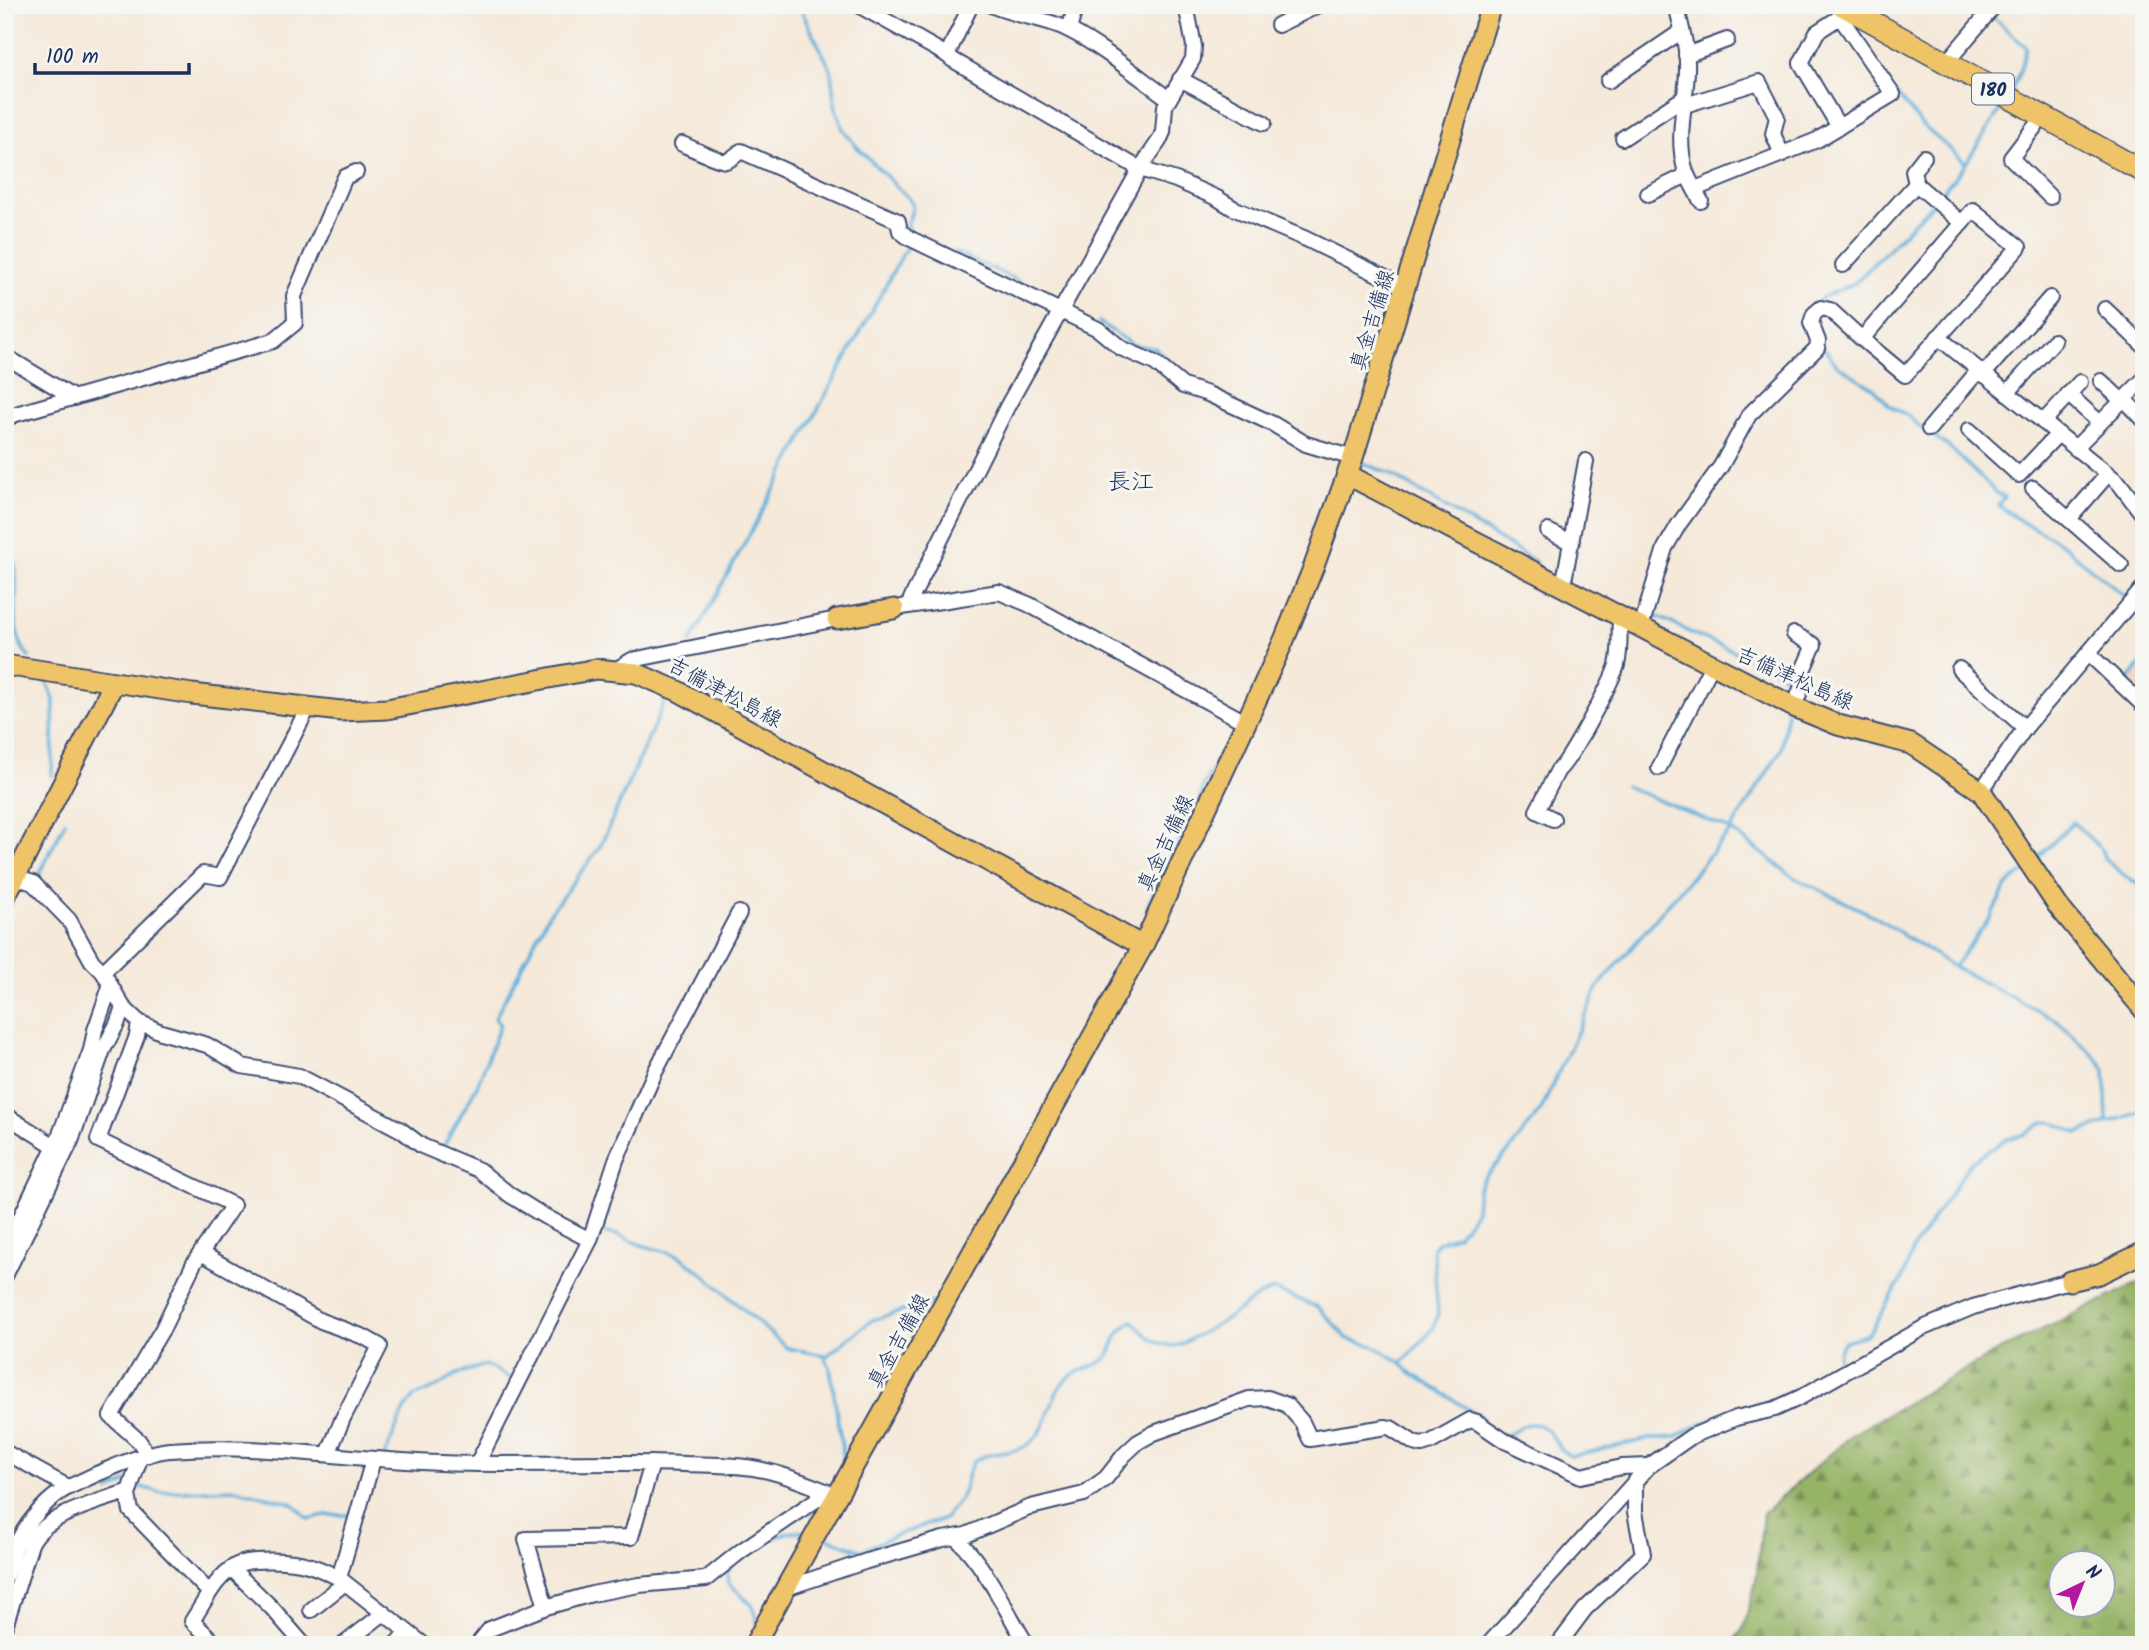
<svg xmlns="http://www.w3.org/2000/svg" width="2149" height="1650" viewBox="0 0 2149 1650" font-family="Kalam,'Klee One',sans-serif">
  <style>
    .built { fill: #f4d3c0 }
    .forest { fill: url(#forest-firs); stroke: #587162; stroke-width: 2; fill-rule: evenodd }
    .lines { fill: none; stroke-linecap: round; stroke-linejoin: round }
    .stream { stroke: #61b1dc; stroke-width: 3.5 }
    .minor-casing { stroke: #3c4b71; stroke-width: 18 }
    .major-casing { stroke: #3c4b71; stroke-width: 23 }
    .highway-casing { stroke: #3c4b71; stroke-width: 24 }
    .minor { stroke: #fff; stroke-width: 14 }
    .major { stroke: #efc469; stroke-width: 19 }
    .highway { stroke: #efc469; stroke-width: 21 }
    .labels { text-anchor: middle; stroke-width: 6; stroke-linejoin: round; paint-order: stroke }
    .shield { fill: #f6f6f2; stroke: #5d6b8a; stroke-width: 2 }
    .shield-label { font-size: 19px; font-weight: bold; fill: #1b2f5e }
    .street-label { font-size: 21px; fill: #1b2f5e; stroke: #f6f6f2 }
    .neighbourhood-label { font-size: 23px; fill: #1b2f5e; stroke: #f6f6f2 }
  </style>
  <defs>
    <pattern id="forest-firs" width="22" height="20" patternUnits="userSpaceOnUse" patternTransform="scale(1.75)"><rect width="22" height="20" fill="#96b366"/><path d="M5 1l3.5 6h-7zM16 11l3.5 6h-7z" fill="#7a9257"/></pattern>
  </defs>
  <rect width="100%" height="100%" fill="#f6f6f2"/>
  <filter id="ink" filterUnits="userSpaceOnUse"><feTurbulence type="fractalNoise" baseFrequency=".0143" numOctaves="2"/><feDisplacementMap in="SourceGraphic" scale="14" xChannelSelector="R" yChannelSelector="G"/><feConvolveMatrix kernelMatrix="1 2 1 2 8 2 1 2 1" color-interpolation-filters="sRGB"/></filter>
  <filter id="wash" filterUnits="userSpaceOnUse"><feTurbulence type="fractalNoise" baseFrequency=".00686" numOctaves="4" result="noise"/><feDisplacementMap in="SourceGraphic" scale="28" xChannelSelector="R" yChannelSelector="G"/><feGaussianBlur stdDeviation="1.57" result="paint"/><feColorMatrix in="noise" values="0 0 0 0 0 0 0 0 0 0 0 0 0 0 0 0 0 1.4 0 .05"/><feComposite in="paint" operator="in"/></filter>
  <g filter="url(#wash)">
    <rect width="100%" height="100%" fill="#f5e9da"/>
    <path class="built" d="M 2144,665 L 2144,694 L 2130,681 Z"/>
    <path class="forest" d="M 2144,1280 L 2144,1645 L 1730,1645 L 1743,1629 L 1756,1581 L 1763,1513 L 1853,1434 L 1998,1351 ZM 2062,1562 L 2104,1562 L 2104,1604 L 2062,1604 Z"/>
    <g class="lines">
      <g class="stream">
        <path d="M 803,5 L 803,14 L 831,70 L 835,106 L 843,129 L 856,146 L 911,201 L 913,207 L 907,225 L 910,231"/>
        <path d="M 1992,16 L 2026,47 L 2020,71 L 2012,89"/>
        <path d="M 1897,94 L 1922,125 L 1966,163"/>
        <path d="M 1937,198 L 1962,169 L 2005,102"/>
        <path d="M 955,252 L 1008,276 L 1058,302"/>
        <path d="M 1816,306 L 1821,298 L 1855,283 L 1932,204"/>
        <path d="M 1099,322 L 1133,345 L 1155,348 L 1180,374 L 1192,383"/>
        <path d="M 1822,345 L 1837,365 L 1873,388 L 1890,406 L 1907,415 L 1924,430"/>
        <path d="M 1931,434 L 1949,447 L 1999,495 L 2000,494 L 2004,497 L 1998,505 L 2019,520 L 2058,541 L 2130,601"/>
        <path d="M 1362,463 L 1389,473 L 1536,562"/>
        <path d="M 5,542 C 31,576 0,623 29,657"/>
        <path d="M 2135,606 L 2144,614"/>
        <path d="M 1647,614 C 1666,618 1681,629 1698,636 C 1719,645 1786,669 1796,687"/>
        <path d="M 690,643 L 910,241"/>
        <path d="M 675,681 L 686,653"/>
        <path d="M 2130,683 L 2127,681 L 2144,661"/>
        <path d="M 48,684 L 54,700 L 52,776"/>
        <path d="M 1625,786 L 1731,830 L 1795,878 L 1876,917 L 1954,967 L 2056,1020 L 2099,1060 L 2105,1070 L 2107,1122"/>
        <path d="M 2035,861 L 2073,822 L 2101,849 L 2105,859 L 2131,881 L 2144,886"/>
        <path d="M 41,883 L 40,873 L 65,822"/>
        <path d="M 1147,908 L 1201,795 L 1204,784 L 1221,755"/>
        <path d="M 1954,967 C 1966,950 1979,934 1990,917 C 2004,894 2000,887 2026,871"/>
        <path d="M 1111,984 L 1121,965"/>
        <path d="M 102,1039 L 108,1017 L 116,1004"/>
        <path d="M 1078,1045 L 1084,1021 L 1106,994"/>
        <path d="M 442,1149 L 477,1086 L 500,1025 L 495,1018 L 549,914 L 600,847 L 668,694"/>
        <path d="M 598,1232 L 618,1235 L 641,1245 L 678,1255 L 701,1272 L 787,1348 L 824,1355 L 830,1367 L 844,1462 L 843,1468"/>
        <path d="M 825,1357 L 872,1320 L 935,1302"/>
        <path d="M 1401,1364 L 1410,1372 L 1482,1418"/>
        <path d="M 1820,1379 L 1837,1363 L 1839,1351 L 1845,1341 L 1866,1335 L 1871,1330 L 1903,1277 L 1913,1249 L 1971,1162 L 2007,1139 L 2026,1134 L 2043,1122 L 2052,1122 L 2078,1133 L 2144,1111"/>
        <path d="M 1735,1411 L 1771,1402 L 1807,1386"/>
        <path d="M 1505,1435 C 1515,1434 1521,1423 1532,1424 C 1554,1425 1554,1450 1571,1456 L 1649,1439 L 1676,1437 L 1700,1424 L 1728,1414"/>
        <path d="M 384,1457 L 404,1410 L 414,1397 L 439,1386 L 455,1375 L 485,1365 L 513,1379"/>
        <path d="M 134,1485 L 159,1492 L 234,1489 L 292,1503 L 309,1519 L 325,1515 L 351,1515"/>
        <path d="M 109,1491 L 127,1482"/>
        <path d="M 807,1514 L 823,1502"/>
        <path d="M 34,1528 L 50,1515"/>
        <path d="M 822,1536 L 862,1551 L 891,1537 L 946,1518 C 949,1510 956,1506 960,1499 C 967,1487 965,1473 974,1461 C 990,1450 1014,1456 1030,1443 C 1048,1430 1048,1404 1060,1387 C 1074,1366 1092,1371 1105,1359 C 1118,1346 1110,1335 1133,1321 C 1145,1336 1160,1349 1180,1345 L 1228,1318 L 1258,1296 L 1274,1290 L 1318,1307 L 1348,1339 L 1374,1346 L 1402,1363 L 1433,1329 L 1438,1315 L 1433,1247 L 1438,1242 L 1457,1235 L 1465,1227 L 1476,1210 L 1478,1190 L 1483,1179 L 1509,1151 L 1541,1110 L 1599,986 L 1731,830 L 1781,750 L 1787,712"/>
        <path d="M 757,1549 C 774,1538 789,1527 811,1533"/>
        <path d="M 731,1568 L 727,1573 L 728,1582 L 752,1605 L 758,1624"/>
      </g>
    </g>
  </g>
  <g filter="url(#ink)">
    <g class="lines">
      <defs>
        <g id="minor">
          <path d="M 858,5 L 947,55"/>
          <path d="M 971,5 L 947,55 L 953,60 L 1140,169 L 1176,180 L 1217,198 L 1233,208 L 1306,239 L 1406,288"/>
          <path d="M 991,5 C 1016,17 1044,17 1069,30 C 1104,48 1137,76 1169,99"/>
          <path d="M 1676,5 C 1681,26 1688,48 1687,70 C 1686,105 1675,138 1686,172 C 1690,182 1696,192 1701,201"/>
          <path d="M 1278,25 L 1319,5"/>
          <path d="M 1069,30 L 1076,5"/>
          <path d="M 1686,55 L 1727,40"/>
          <path d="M 1946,63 L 1995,5"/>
          <path d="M 1180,79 L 1264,123"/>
          <path d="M 1608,81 L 1682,31"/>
          <path d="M 1685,105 L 1759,82 L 1777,117 L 1773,134 L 1782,154"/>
          <path d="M 2043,116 L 2011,158 L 2050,197"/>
          <path d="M 1839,127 L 1801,63 L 1817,32 L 1840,17"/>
          <path d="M 1623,138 L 1685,97"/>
          <path d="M 682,144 C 689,147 721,162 726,161 C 731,160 737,154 741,151 L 898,221 L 900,231 L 909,238 L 1098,329 L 1121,348 L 1155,363 L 1183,386 L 1208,394 L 1273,424 L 1306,444 L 1353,458"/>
          <path d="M 1924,157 L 1913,171 L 1916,184 L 1962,223"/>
          <path d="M 1700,187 L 1817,140 L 1893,94 L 1840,17 L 1846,8"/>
          <path d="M 1648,194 L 1687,175"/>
          <path d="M 1973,210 L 2019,247 L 1905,375 L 1862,339 Z"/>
          <path d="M 1843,265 L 1916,184"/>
          <path d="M 2105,309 L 2144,346"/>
          <path d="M 1938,337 L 2119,483 L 2144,516"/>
          <path d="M 5,356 L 74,398"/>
          <path d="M 1983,375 L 2050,298"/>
          <path d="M 2101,381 L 2122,401"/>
          <path d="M 2007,393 L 2054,341"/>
          <path d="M 2068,394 L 2100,423"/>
          <path d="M 2124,399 L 2144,420"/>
          <path d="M 5,419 L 16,414 L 273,341 L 295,323 L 294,296 L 345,177 L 356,172"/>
          <path d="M 2043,422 L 2080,382"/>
          <path d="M 1929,429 L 1978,371"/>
          <path d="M 1969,430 L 2019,475 L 2058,434"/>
          <path d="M 2075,448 L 2144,379"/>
          <path d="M 2033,488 L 2121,565"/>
          <path d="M 2069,519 L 2108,474"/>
          <path d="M 1548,531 L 1572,543"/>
          <path d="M 1563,586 L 1586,461"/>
          <path d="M 911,605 L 911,599 L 1008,405 L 1140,169 L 1159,141 L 1163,132 L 1165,106 L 1193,59 L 1194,46 L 1186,5"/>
          <path d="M 902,607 L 999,592 L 1028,604 L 1245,722"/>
          <path d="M 1641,627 L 1665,548 L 1679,524 L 1721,466 L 1749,415 L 1817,348 L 1818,341 L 1811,323 L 1814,314 L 1821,308 L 1830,310 L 1862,339"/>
          <path d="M 2088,653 L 2144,706"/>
          <path d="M 617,669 L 632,660 L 837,619"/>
          <path d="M 1959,669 L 2025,728"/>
          <path d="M 1794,707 L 1804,681 L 1800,677 L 1814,645 L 1794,634"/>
          <path d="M 1659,768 L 1712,665"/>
          <path d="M 1981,791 L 2025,728 L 2144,587"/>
          <path d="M 1553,819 L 1537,811 L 1558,770 C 1568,765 1613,679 1617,665 C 1621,650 1619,630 1620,615"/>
          <path d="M 15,877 L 33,883 L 69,920 L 92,961 L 103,972 L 123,1007 L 139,1022 L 161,1032 L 207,1045 L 242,1066 L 299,1076 L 401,1130 L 422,1146 L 479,1170 L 510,1195 L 544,1216 L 590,1240"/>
          <path d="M 103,972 L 203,874 L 220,877 L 308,708"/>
          <path d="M 139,1022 L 137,1036 L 98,1140 L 233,1205 L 194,1263 L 163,1328 L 111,1416 L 139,1441 L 148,1455"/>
          <path d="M 5,1115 L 61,1150"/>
          <path d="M 5,1250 L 59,1137 L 91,1050 L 95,1030 L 110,987"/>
          <path d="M 201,1253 L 321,1321 L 364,1337 L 380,1346 L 343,1418 L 328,1454"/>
          <path d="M 5,1276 L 71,1141 L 103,1050 L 117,1024 L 123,1007"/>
          <path d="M 5,1452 L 68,1487"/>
          <path d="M 140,1458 L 128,1495 L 131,1511 L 209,1592"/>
          <path d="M 477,1464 L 590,1240 L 616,1160 L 655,1072 L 739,913"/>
          <path d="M 956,1538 C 986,1566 1005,1609 1027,1645"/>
          <path d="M 232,1569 L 272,1608 L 304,1645"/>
          <path d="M 5,1578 C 11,1567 12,1555 17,1543 C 27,1522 49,1496 71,1486 C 95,1474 145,1452 170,1450 C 261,1443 350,1460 440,1463 C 521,1466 603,1461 684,1464 C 710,1465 738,1464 763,1470 C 789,1475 814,1487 838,1496"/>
          <path d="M 339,1578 L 373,1460"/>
          <path d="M 786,1588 L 867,1561 L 943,1539 L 966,1535 L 1031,1507 L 1084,1494 L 1106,1478 L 1124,1455 L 1138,1442 L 1154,1433 L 1249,1399 L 1268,1398 L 1287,1405 L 1302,1422 L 1310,1439 L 1386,1427 L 1391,1428 L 1414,1443 L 1422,1445 L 1431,1442 L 1470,1420 L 1477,1422 L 1505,1441 L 1581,1476 L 1622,1467 L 1649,1466"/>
          <path d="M 546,1607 L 526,1539 L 631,1537 L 652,1463"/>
          <path d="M 311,1610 L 345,1583"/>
          <path d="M 5,1626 L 31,1544 C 44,1514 100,1502 129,1491"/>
          <path d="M 217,1645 L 192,1621 C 205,1602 215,1577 237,1565 C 250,1558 294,1560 308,1565 C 319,1568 329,1573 339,1578 L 424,1645"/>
          <path d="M 343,1645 L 384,1613"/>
          <path d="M 395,1645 L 407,1632"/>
          <path d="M 477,1645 L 490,1629 L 546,1607 L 592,1594 L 639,1585 L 706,1579 L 741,1551 L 816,1500 L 822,1490"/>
          <path d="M 1488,1645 L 1649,1466 L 1692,1436 L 1736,1418 L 1775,1409 L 1801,1397 L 1923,1328 L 1973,1307 L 2070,1281"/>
          <path d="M 1558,1645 L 1585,1609 L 1643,1554 L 1635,1512 L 1635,1482"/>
        </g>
        <g id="major">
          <path d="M 1348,475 L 1794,707 L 1838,725 L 1911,744 L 1981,791 L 2058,906 L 2144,1010"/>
          <path d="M 837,619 L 894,609"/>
          <path d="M 5,665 L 192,694 L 341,711 L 387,709 L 596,669 L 636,673 L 678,691 L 1143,946"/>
          <path d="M 5,897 L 114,683"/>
          <path d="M 2070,1281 L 2099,1274 L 2144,1252"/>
          <path d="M 754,1645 L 1143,946 L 1284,640 L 1314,566 L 1353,458 L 1491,5"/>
        </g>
        <path id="highway" d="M 1842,5 L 2144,172"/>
      </defs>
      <use href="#minor" class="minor-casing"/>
      <use href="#major" class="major-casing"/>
      <use href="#highway" class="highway-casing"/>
      <use href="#minor" class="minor"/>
      <use href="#major" class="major"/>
      <use href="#highway" class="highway"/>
    </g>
  </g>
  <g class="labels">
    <rect class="shield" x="1972" y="73.5" width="42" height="31" rx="5"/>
    <g class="shield-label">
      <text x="1993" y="96">180</text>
    </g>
    <g class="street-label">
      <text transform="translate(1372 320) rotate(-73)" y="7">真金吉備線</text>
      <text transform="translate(1795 678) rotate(24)" y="7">吉備津松島線</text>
      <text transform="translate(725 692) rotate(28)" y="7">吉備津松島線</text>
      <text transform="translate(1165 843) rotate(-65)" y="7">真金吉備線</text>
      <text transform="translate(898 1341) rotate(-61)" y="7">真金吉備線</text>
    </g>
    <g class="neighbourhood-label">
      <text x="1131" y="489">長江</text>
    </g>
  </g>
  <rect width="2149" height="1650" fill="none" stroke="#f6f6f2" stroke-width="28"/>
  <g transform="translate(2082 1584) rotate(43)"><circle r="33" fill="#f6f6f2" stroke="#9ea6b7" stroke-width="2"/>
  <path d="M0-5L12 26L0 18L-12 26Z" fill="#b5179e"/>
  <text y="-10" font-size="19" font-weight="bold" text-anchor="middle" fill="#1b2f5e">N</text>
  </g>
  <path d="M35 63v10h154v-10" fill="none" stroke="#1b2f5e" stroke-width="3.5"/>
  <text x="46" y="63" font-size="21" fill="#1b2f5e" stroke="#f6f6f2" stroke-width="5" paint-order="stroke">100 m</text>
</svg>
